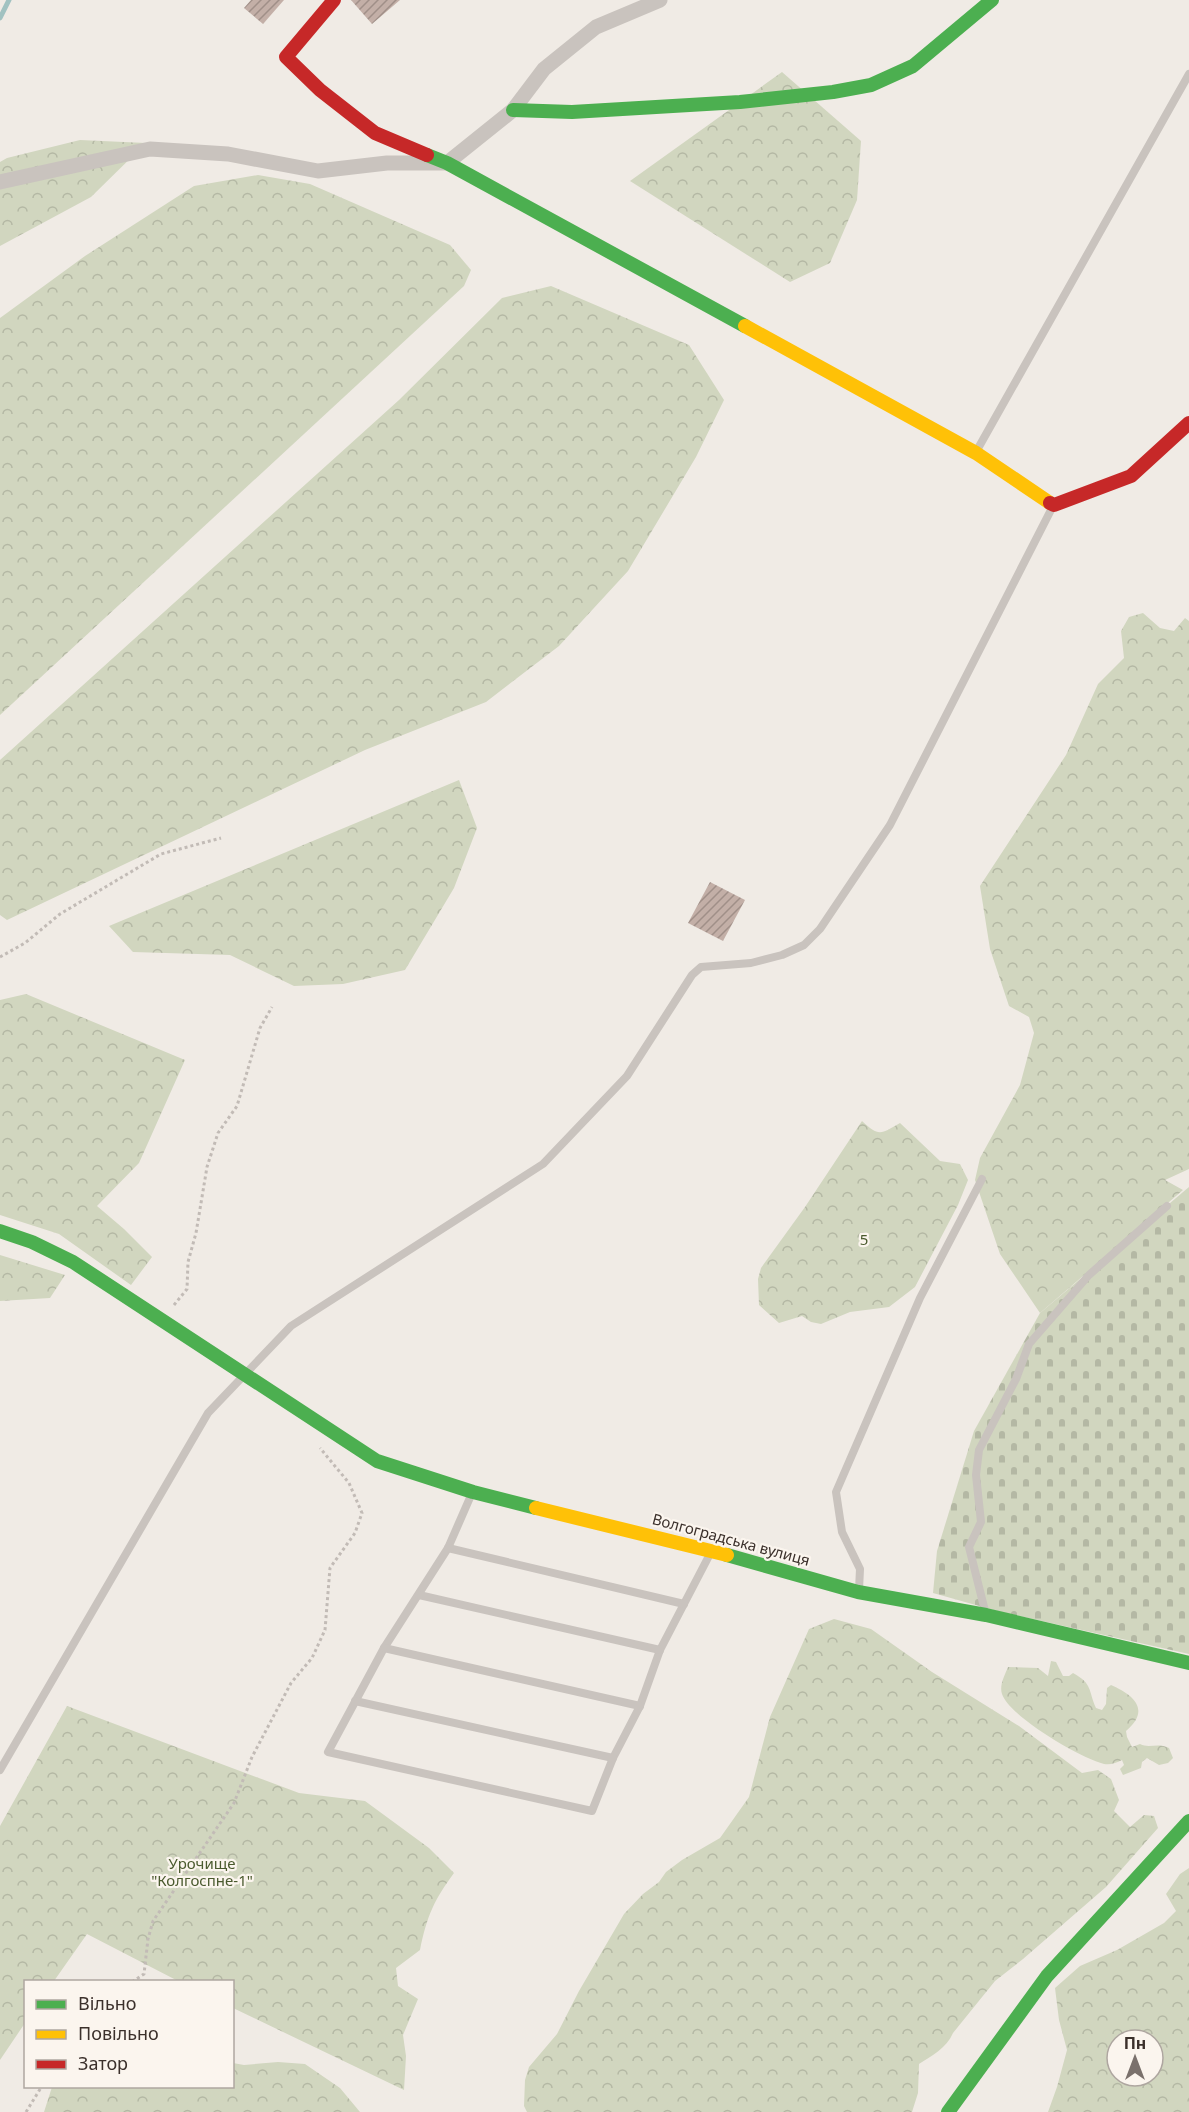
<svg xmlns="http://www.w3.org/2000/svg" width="1189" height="2112" viewBox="0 0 1189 2112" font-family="'Noto Sans',sans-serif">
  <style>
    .forest { fill: url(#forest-crowns); fill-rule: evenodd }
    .cemetery { fill: url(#cemetery-stones) }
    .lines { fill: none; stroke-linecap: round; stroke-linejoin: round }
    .stream { stroke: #a1c2c1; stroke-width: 5 }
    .building { fill: url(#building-hatch) }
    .path { stroke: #c2bbb6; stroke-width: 3; stroke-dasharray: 3 3; stroke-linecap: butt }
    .lane { stroke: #c9c3be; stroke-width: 8 }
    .street { stroke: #c9c3be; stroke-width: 15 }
    .fast { stroke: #4caf50; stroke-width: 14 }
    .slow { stroke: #ffc107; stroke-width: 14 }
    .jam { stroke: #c62828; stroke-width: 14 }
    .labels { text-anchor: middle; stroke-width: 4.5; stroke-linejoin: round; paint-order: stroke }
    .park-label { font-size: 15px; fill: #4a5a2e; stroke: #fbf5ee }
    .street-label { font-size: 15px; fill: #3b302b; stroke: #fbf5ee }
  </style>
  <defs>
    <pattern id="forest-crowns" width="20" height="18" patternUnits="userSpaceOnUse" patternTransform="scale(1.5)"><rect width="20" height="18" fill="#d1d6bf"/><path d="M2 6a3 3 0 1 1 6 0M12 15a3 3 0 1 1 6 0" fill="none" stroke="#b4b8a4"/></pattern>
    <pattern id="cemetery-stones" width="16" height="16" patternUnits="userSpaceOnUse" patternTransform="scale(1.5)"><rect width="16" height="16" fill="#d1d6bf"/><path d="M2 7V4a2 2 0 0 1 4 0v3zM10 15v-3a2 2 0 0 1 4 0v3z" fill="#b4b8a4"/></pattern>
    <pattern id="building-hatch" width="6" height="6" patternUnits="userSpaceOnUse" patternTransform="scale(1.5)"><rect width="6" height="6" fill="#c3afa7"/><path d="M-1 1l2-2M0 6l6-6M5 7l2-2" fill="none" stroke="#a08f88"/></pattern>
  </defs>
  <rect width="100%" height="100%" fill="#f0ebe5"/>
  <g class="forest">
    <path d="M 782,72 L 861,141 L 857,200 L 830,263 L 790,282 L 630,181 Z"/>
    <path d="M 80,140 L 146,143 L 91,197 L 0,246 L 0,162 L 7,158 Z"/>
    <path d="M 258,175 L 310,184 L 450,245 L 471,270 L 464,286 L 0,715 L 0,318 L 85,256 L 194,186 Z"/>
    <path d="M 551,286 L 689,345 L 724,400 L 696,457 L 628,571 L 559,646 L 486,702 L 365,750 L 7,920 L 0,915 L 0,760 L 399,400 L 502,298 Z"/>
    <path d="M 1143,613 L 1160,628 L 1174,631 L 1185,618 L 1189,621 L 1189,1169 L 1165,1180 L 1183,1190 L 1040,1313 L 1000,1254 L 975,1180 L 980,1158 L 1020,1085 L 1034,1033 L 1029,1017 L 1009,1006 L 990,949 L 980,886 L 1066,755 L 1098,684 L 1124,658 L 1121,631 L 1129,617 Z"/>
    <path d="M 459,780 L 477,828 L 454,888 L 405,970 L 343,984 L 294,986 L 230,955 L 133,952 L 109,926 Z"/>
    <path d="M 26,994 L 185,1060 L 139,1163 L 97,1206 L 124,1229 L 152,1257 L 131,1285 L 59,1234 L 0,1215 L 0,1000 Z"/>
    <path d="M 862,1121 C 879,1137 881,1134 900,1123 L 940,1161 L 960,1164 L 968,1180 L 958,1205 L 915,1287 L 889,1307 L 850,1312 L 821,1324 L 811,1322 L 802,1316 L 779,1323 L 759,1305 L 758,1279 L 761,1268 L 805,1207 Z"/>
    <path d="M 0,1255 L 65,1275 L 50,1298 L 0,1301 Z"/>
    <path d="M 834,1619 L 871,1629 L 932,1672 L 1019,1726 L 1082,1773 L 1098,1770 L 1111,1779 L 1119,1800 L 1114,1811 L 1130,1827 L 1144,1815 L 1154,1816 L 1158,1828 L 1106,1887 L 1023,1959 L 995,1981 L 953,2033 C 947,2048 931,2056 919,2064 L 918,2093 L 912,2112 L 527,2112 L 524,2106 L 525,2080 L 529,2067 L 557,2034 L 579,1991 L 624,1914 L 643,1894 L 659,1882 L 666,1872 L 682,1860 L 720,1838 L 749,1797 L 770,1717 L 809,1629 Z"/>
    <path d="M 1051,1661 L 1056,1662 L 1063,1676 L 1069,1676 L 1073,1673 C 1093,1684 1088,1690 1096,1708 L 1102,1710 L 1106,1704 L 1107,1688 L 1111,1685 C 1134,1695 1151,1710 1126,1731 L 1127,1737 L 1132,1747 L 1140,1744 C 1150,1749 1157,1742 1169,1748 L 1173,1758 L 1168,1763 L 1159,1765 L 1147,1758 L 1142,1762 L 1141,1768 L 1123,1775 L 1120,1769 L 1124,1765 L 1122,1760 C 1116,1763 1111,1765 1104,1764 C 1080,1758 1010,1717 1002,1694 C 999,1685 1005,1675 1008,1667 L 1038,1668 L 1048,1676 Z"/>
    <path d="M 67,1706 L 299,1793 L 365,1801 L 429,1848 L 454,1873 C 434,1900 427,1916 420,1950 L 396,1968 L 398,1986 L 418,1999 L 403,2035 L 406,2056 L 404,2090 L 233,2008 L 232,1982 L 178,1981 L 87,1934 L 54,1981 L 26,1982 L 25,2023 L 0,2060 L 0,1826 Z"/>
    <path d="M 1189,1868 L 1189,2112 L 1048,2112 L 1057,2087 L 1067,2050 L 1059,2020 L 1055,1988 L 1080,1966 L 1117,1950 L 1164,1923 L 1176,1911 L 1166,1894 L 1180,1874 ZM 1117,2040 L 1153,2040 L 1153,2076 L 1117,2076 Z"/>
    <path d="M 278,2062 L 305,2064 L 340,2088 L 360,2112 L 44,2112 L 52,2087 L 232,2086 L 233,2063 L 244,2065 Z"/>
  </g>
  <path class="cemetery" d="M 1189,1187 L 1189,1654 L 997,1611 L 933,1593 L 937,1551 L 974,1431 L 1040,1313 Z"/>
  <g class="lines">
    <path class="stream" d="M 0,18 L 9,0"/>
  </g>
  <g class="building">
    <path d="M 251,0 L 284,0 L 263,24 L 244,8 Z"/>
    <path d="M 351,0 L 400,0 L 372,24 Z"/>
    <path d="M 710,882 L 745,900 L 723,941 L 688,923 Z"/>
  </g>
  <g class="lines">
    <g class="path">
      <path d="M 0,957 L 25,943 L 60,914 L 161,854 L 221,838"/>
      <path d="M 174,1305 L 187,1289 L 188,1262 L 196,1233 L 207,1167 L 218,1133 L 237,1106 L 260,1028 L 272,1007"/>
      <path d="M 132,1982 L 144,1974 L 148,1939 L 153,1921 L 234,1803 L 252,1757 L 291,1683 L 312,1658 L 325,1630 L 330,1568 L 355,1533 L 362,1513 L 349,1483 L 320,1448"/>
      <path d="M 26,2112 L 42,2086"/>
    </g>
    <g class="lane">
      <path d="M 976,452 L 1189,74"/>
      <path d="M 472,1493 L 448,1548 L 384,1648 L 328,1752 L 592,1811 L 613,1758 L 640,1706 L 660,1650 L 711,1552"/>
      <path d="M 448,1548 L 684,1604"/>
      <path d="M 859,1590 L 860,1569 L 842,1532 L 836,1492 L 920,1298 L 982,1179"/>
      <path d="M 419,1595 L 660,1650"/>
      <path d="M 985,1611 L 969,1547 L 981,1522 L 976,1475 L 979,1450 L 1016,1379 L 1029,1344 L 1089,1275 L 1167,1206"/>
      <path d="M 384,1648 L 640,1706"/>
      <path d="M 355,1701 L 613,1758"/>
      <path d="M 0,1770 L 208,1413 L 291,1326 L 543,1164 L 627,1076 L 692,975 L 701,967 L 751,963 L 782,955 L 804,945 L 820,929 L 890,825 L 1053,506"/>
    </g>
    <path class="street" d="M 0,182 L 150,149 L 228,154 L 318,171 L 387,163 L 447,163 L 513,110 L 544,69 L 596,27 L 660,0"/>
    <g class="fast">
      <path d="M 513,110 L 572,112 L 740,102 L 833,92 L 871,85 L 913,66 L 992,0"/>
      <path d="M 427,155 L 447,163 L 745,326"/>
      <path d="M 0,1231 L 32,1242 L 73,1262 L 377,1461 L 473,1492 L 536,1508"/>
      <path d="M 727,1555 L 858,1592 L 986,1615 L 1189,1663"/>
      <path d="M 948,2112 L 1047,1976 L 1189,1821"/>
    </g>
    <g class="slow">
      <path d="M 745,326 L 976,453 L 1050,503"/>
      <path d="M 536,1508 L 727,1555"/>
    </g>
    <g class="jam">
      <path d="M 334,0 L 286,57 L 320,90 L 375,133 L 427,155"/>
      <path d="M 1050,503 L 1054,505 L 1131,476 L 1189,423"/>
    </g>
  </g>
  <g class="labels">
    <g class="park-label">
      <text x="864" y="1245">5</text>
      <text x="202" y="1869">Урочище<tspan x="202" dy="17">"Колгоспне-1"</tspan></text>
    </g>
    <g class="street-label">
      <text transform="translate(731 1540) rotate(15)" y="5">Волгоградська вулиця</text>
    </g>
  </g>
  <rect x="24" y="1980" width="210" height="108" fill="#fbf5ee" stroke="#aea6a0" stroke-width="1.5"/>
  <rect x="36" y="2000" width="30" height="9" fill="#4caf50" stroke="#aea6a0" stroke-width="1.5"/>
  <text x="78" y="2010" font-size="18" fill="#3b302b">Вільно</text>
  <rect x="36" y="2030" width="30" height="9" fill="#ffc107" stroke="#aea6a0" stroke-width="1.5"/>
  <text x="78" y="2040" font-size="18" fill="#3b302b">Повільно</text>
  <rect x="36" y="2060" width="30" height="9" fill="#c62828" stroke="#aea6a0" stroke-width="1.5"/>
  <text x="78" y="2070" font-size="18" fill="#3b302b">Затор</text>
  <g transform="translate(1135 2058)"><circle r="28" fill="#fbf5ee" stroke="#aea6a0" stroke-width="1.5"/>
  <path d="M0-4.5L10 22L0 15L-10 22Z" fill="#7a716c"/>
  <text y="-9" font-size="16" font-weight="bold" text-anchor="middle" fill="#3b302b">Пн</text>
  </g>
</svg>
